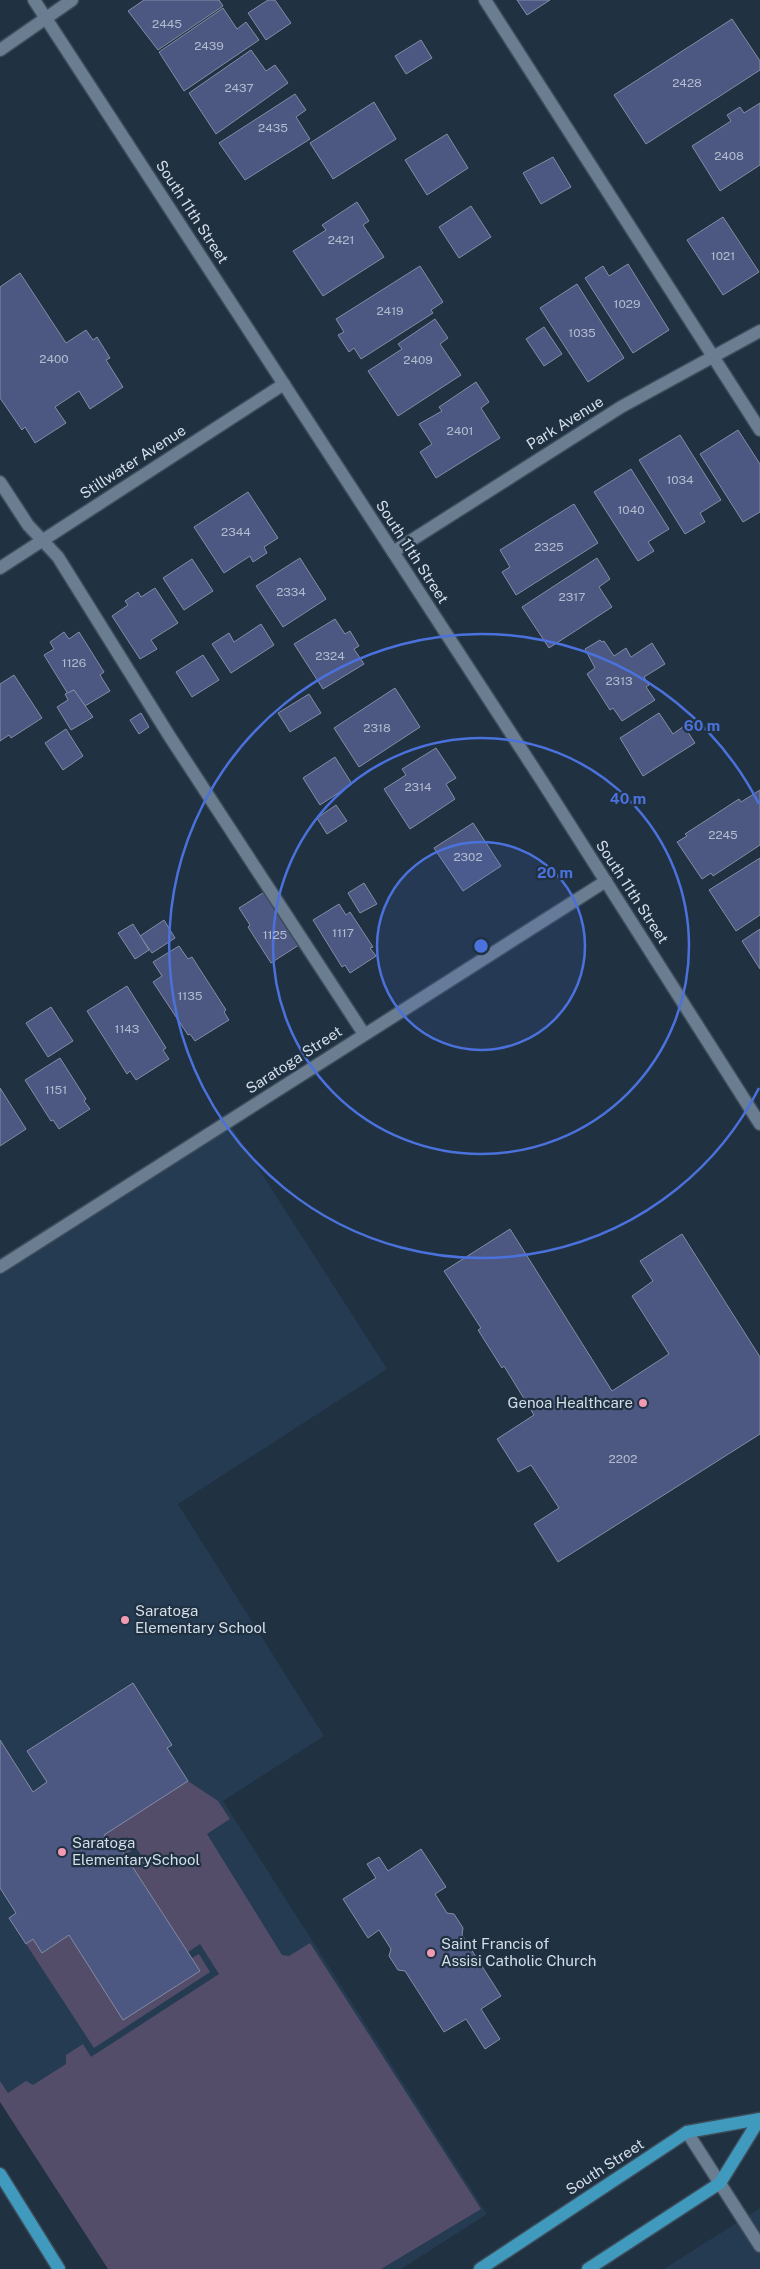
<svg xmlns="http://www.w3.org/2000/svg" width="760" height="2269" viewBox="0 0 760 2269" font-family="'Public Sans',sans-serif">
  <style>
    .built { fill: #253b52 }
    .green { fill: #534d6a }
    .building { fill: #4c5882; stroke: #848ca5 }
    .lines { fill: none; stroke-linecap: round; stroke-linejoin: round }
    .minor-casing { stroke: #3d4c5a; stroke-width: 15 }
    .major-casing { stroke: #3d4c5a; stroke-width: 15 }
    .minor { stroke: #6a7d91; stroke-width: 12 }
    .major { stroke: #3f9abe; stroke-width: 12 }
    .ring { fill: none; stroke: #4b72dc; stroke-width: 2.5 }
    .poi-dot { fill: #f09ab4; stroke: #203142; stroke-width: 2 }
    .labels { text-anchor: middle; stroke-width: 4.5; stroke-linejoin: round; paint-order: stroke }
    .number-label { font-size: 12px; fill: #b2bccf }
    .street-label { font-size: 15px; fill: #d4dee9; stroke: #203142 }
    .poi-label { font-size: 15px; fill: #d4dee9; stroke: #203142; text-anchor: start }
    .centre { fill: #4b72dc; stroke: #203142; stroke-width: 2.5 }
    .ring-label { font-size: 15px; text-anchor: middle; font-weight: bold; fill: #4b72dc; stroke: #203142; stroke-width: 4.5; stroke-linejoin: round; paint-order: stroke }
  </style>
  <rect width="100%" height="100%" fill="#203142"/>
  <g class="built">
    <path d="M 228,1121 L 387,1369 L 178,1504 L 324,1736 L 223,1801 L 487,2214 L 401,2269 L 110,2269 L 0,2098 L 0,1267 Z"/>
    <path d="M 760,2208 L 760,2269 L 664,2269 Z"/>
  </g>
  <g class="green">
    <path d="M 188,1781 L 218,1801 L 230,1819 L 207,1834 L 282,1955 L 289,1956 L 310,1943 L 481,2209 L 381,2269 L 108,2269 L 0,2102 L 0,2081 L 8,2093 L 26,2081 L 33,2085 L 66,2064 L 66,2055 L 83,2044 L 91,2057 L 219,1974 L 200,1944 L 188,1952 L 132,1866 L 143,1858 L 136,1848 L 125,1855 L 119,1847 L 114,1850 L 104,1835 Z"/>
    <path d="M 69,1935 L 123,2020 L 200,1971 L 192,1958 L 199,1954 L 210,1972 L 94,2048 L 26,1944 L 33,1939 L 42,1953 Z"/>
  </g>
  <g class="building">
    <path d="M 144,0 L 219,0 L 223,6 L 158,50 L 128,11 Z"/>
    <path d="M 268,0 L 275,0 L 291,23 L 266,40 L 248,13 Z"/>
    <path d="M 517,0 L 550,0 L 527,15 Z"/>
    <path d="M 223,8 L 237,29 L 246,22 L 259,40 L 184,91 L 159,52 Z"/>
    <path d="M 732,19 L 760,61 L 760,70 L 646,144 L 614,95 Z"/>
    <path d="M 421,40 L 432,58 L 406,74 L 395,56 Z"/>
    <path d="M 251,50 L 266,71 L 275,65 L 288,83 L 216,134 L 189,93 Z"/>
    <path d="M 295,94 L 306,110 L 296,117 L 310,139 L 245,180 L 219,143 Z"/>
    <path d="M 374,102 L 396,139 L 333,179 L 310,143 Z"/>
    <path d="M 760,103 L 760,165 L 720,191 L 692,146 L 731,121 L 727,115 L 740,107 L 744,113 Z"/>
    <path d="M 447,134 L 468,168 L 427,195 L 405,160 Z"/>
    <path d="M 553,157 L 571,187 L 541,204 L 523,173 Z"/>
    <path d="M 357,202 L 369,221 L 363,225 L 384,257 L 323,296 L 293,251 L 326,230 L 322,225 Z"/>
    <path d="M 471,206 L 491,237 L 459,258 L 439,227 Z"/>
    <path d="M 723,217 L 759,272 L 723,295 L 687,240 Z"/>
    <path d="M 628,264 L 669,330 L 633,353 L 585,278 L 603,266 L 609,276 Z"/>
    <path d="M 420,266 L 443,302 L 431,310 L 433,313 L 361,359 L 354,348 L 349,352 L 338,335 L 344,332 L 336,319 Z"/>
    <path d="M 20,273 L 66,343 L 86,330 L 93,340 L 97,337 L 110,358 L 106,360 L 123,387 L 90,409 L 79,391 L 55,407 L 66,423 L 35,443 L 25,427 L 22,430 L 0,398 L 0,287 Z"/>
    <path d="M 577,284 L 624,358 L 588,382 L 540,308 Z"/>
    <path d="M 435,319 L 448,338 L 440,344 L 461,375 L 398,416 L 368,371 L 402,349 L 398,344 Z"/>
    <path d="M 544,327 L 562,354 L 544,366 L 526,339 Z"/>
    <path d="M 476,382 L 489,402 L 481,408 L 500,438 L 436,478 L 420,452 L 432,444 L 419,424 L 442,411 L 439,407 Z"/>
    <path d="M 738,430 L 760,464 L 760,512 L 743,522 L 700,454 Z"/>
    <path d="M 680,435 L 721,500 L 700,513 L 705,522 L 685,534 L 639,460 Z"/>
    <path d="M 631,469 L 669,529 L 648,542 L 654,551 L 638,561 L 594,492 Z"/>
    <path d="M 248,492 L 278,538 L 264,547 L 267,553 L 253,562 L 250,556 L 224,573 L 194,527 Z"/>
    <path d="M 574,504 L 598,543 L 516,595 L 502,572 L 510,567 L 500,550 Z"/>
    <path d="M 300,558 L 326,599 L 283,627 L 256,586 Z"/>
    <path d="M 597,558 L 610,579 L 599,587 L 612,607 L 549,648 L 522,607 Z"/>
    <path d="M 192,559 L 213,591 L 184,610 L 163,578 Z"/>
    <path d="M 155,588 L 178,623 L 151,640 L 157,649 L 140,659 L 112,616 L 128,605 L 125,601 L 138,592 L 141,597 Z"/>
    <path d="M 335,619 L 345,634 L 350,631 L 359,646 L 354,649 L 364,664 L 323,689 L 294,644 Z"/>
    <path d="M 261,624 L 274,645 L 231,673 L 212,644 L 229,633 L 234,642 Z"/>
    <path d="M 64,632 L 69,639 L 79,632 L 104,672 L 100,675 L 110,691 L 85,706 L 74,690 L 68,694 L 44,655 L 54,649 L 50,642 Z"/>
    <path d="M 600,640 L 602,642 L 604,641 L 614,656 L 626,648 L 631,657 L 652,643 L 665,664 L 644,677 L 649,685 L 646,687 L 655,700 L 622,721 L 613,708 L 610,710 L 587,674 L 595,668 L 585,649 Z"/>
    <path d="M 203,655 L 219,680 L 192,697 L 176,672 Z"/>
    <path d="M 14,675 L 42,718 L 11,738 L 9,735 L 0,741 L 0,684 Z"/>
    <path d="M 395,688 L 420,727 L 359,767 L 334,728 Z"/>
    <path d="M 74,690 L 93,717 L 71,730 L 57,707 L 68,700 L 65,694 Z"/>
    <path d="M 309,694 L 321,713 L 290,732 L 278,713 Z"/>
    <path d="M 141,713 L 149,727 L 139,734 L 130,720 Z"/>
    <path d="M 659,713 L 673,734 L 684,726 L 695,743 L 643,776 L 620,738 Z"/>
    <path d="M 66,729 L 83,756 L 63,770 L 45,743 Z"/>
    <path d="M 436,748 L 456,778 L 446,784 L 455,799 L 410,829 L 384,789 L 406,775 L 402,769 Z"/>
    <path d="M 335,757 L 352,784 L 320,805 L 303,778 Z"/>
    <path d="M 760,790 L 760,845 L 713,876 L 711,873 L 702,879 L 677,842 L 687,836 L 685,834 L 739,799 L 741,802 Z"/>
    <path d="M 336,805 L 347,821 L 327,834 L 317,818 Z"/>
    <path d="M 473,823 L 501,866 L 463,891 L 434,848 Z"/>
    <path d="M 760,858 L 760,915 L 736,931 L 709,890 Z"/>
    <path d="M 364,883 L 377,904 L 360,913 L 348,893 Z"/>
    <path d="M 266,891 L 302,943 L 271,963 L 248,927 L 250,925 L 239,908 Z"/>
    <path d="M 339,904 L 346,915 L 350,912 L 373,947 L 370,948 L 376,956 L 350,973 L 345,965 L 342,967 L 313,920 Z"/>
    <path d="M 164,920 L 175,938 L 152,953 L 140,936 Z"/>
    <path d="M 133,924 L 149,950 L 135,959 L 118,933 Z"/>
    <path d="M 760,929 L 760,969 L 742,941 Z"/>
    <path d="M 179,946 L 188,959 L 192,957 L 226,1010 L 224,1012 L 229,1020 L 195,1041 L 190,1034 L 188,1035 L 153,982 L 162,976 L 153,962 Z"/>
    <path d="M 127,986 L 166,1048 L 163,1050 L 169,1059 L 136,1080 L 130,1071 L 127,1074 L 87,1011 Z"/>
    <path d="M 51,1007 L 73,1041 L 48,1057 L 26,1023 Z"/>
    <path d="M 60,1058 L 86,1099 L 84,1101 L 90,1109 L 59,1129 L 53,1120 L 51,1121 L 25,1080 Z"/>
    <path d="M 0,1088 L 26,1129 L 0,1146 Z"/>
    <path d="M 510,1229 L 612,1391 L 669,1354 L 632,1296 L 653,1281 L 640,1261 L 682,1234 L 760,1357 L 760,1434 L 558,1562 L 534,1524 L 559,1508 L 531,1465 L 518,1472 L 497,1439 L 534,1415 L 504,1366 L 502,1368 L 478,1330 L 481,1328 L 444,1271 Z"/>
    <path d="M 133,1683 L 172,1745 L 167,1748 L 188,1781 L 104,1835 L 114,1850 L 119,1846 L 200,1971 L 123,2020 L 69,1935 L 42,1953 L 33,1939 L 26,1944 L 9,1918 L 16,1913 L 0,1888 L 0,1740 L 33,1792 L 47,1782 L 27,1751 Z"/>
    <path d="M 421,1849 L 446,1887 L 435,1894 L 447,1913 L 454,1914 L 463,1928 L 462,1935 L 501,1996 L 481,2009 L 500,2039 L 485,2049 L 466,2019 L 444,2032 L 405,1971 L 398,1970 L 389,1956 L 391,1949 L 379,1930 L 368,1938 L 343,1899 L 376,1878 L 367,1864 L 379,1857 L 388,1871 Z"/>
  </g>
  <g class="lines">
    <defs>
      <g id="minor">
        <path d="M 34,0 L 542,781 L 760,1124"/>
        <path d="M 485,0 L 760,430"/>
        <path d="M 0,50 L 72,0"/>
        <path d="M 0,482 L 28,525 L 58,557 L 170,737 L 364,1034"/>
        <path d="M 393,552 L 621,407 L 760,331"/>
        <path d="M 0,568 L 284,384"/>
        <path d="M 0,1267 L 606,881"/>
        <path d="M 687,2132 L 760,2246"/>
      </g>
      <g id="major">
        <path d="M 0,2174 L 59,2269"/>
        <path d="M 480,2269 L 687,2132 L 760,2119"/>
        <path d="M 588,2269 L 720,2183 L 759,2120"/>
      </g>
    </defs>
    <use href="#minor" class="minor-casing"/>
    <use href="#major" class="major-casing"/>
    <use href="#minor" class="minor"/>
    <use href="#major" class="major"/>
  </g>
  <circle cx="481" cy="946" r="104" fill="#4b72dc" fill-opacity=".12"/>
  <g class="ring">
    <circle cx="481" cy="946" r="104"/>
    <circle cx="481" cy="946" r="208"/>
    <path d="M759 1088A312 312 0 1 1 759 804"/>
  </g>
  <g class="poi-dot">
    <circle cx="643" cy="1403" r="5"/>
    <circle cx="125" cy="1620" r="5"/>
    <circle cx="62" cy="1852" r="5"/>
    <circle cx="431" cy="1953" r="5"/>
  </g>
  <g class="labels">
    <g class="number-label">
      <text x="167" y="28">2445</text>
      <text x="209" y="50">2439</text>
      <text x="687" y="87">2428</text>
      <text x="239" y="92">2437</text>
      <text x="273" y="132">2435</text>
      <text x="729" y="160">2408</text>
      <text x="341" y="244">2421</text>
      <text x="723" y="260">1021</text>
      <text x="627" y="308">1029</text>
      <text x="390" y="315">2419</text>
      <text x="582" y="337">1035</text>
      <text x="54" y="363">2400</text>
      <text x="418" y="364">2409</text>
      <text x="460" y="435">2401</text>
      <text x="680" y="484">1034</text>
      <text x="631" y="514">1040</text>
      <text x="236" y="536">2344</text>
      <text x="549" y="551">2325</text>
      <text x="291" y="596">2334</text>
      <text x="572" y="601">2317</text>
      <text x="330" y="660">2324</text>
      <text x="74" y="667">1126</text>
      <text x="619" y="685">2313</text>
      <text x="377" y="732">2318</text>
      <text x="418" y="791">2314</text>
      <text x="723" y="839">2245</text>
      <text x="468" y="861">2302</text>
      <text x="343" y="937">1117</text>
      <text x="275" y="939">1125</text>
      <text x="190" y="1000">1135</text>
      <text x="127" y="1033">1143</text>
      <text x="56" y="1094">1151</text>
      <text x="623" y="1463">2202</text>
    </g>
    <g class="street-label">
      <text transform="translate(192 212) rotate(57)" y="5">South 11th Street</text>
      <text transform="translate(565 423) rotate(-32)" y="5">Park Avenue</text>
      <text transform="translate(133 462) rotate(-33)" y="5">Stillwater Avenue</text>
      <text transform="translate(412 552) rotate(57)" y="5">South 11th Street</text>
      <text transform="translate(632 892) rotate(57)" y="5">South 11th Street</text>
      <text transform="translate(294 1060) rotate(-33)" y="5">Saratoga Street</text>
      <text transform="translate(605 2167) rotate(-33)" y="5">South Street</text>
    </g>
    <g class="poi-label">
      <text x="633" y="1408" text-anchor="end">Genoa Healthcare</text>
      <text x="135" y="1616">Saratoga<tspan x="135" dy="17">Elementary School</tspan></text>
      <text x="72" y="1848">Saratoga<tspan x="72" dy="17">ElementarySchool</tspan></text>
      <text x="441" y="1949">Saint Francis of<tspan x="441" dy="17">Assisi Catholic Church</tspan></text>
    </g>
  </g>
  <circle cx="481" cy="946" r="8" class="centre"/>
  <g class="ring-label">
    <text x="702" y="731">60 m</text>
    <text x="628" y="804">40 m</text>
    <text x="555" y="878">20 m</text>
  </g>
</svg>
